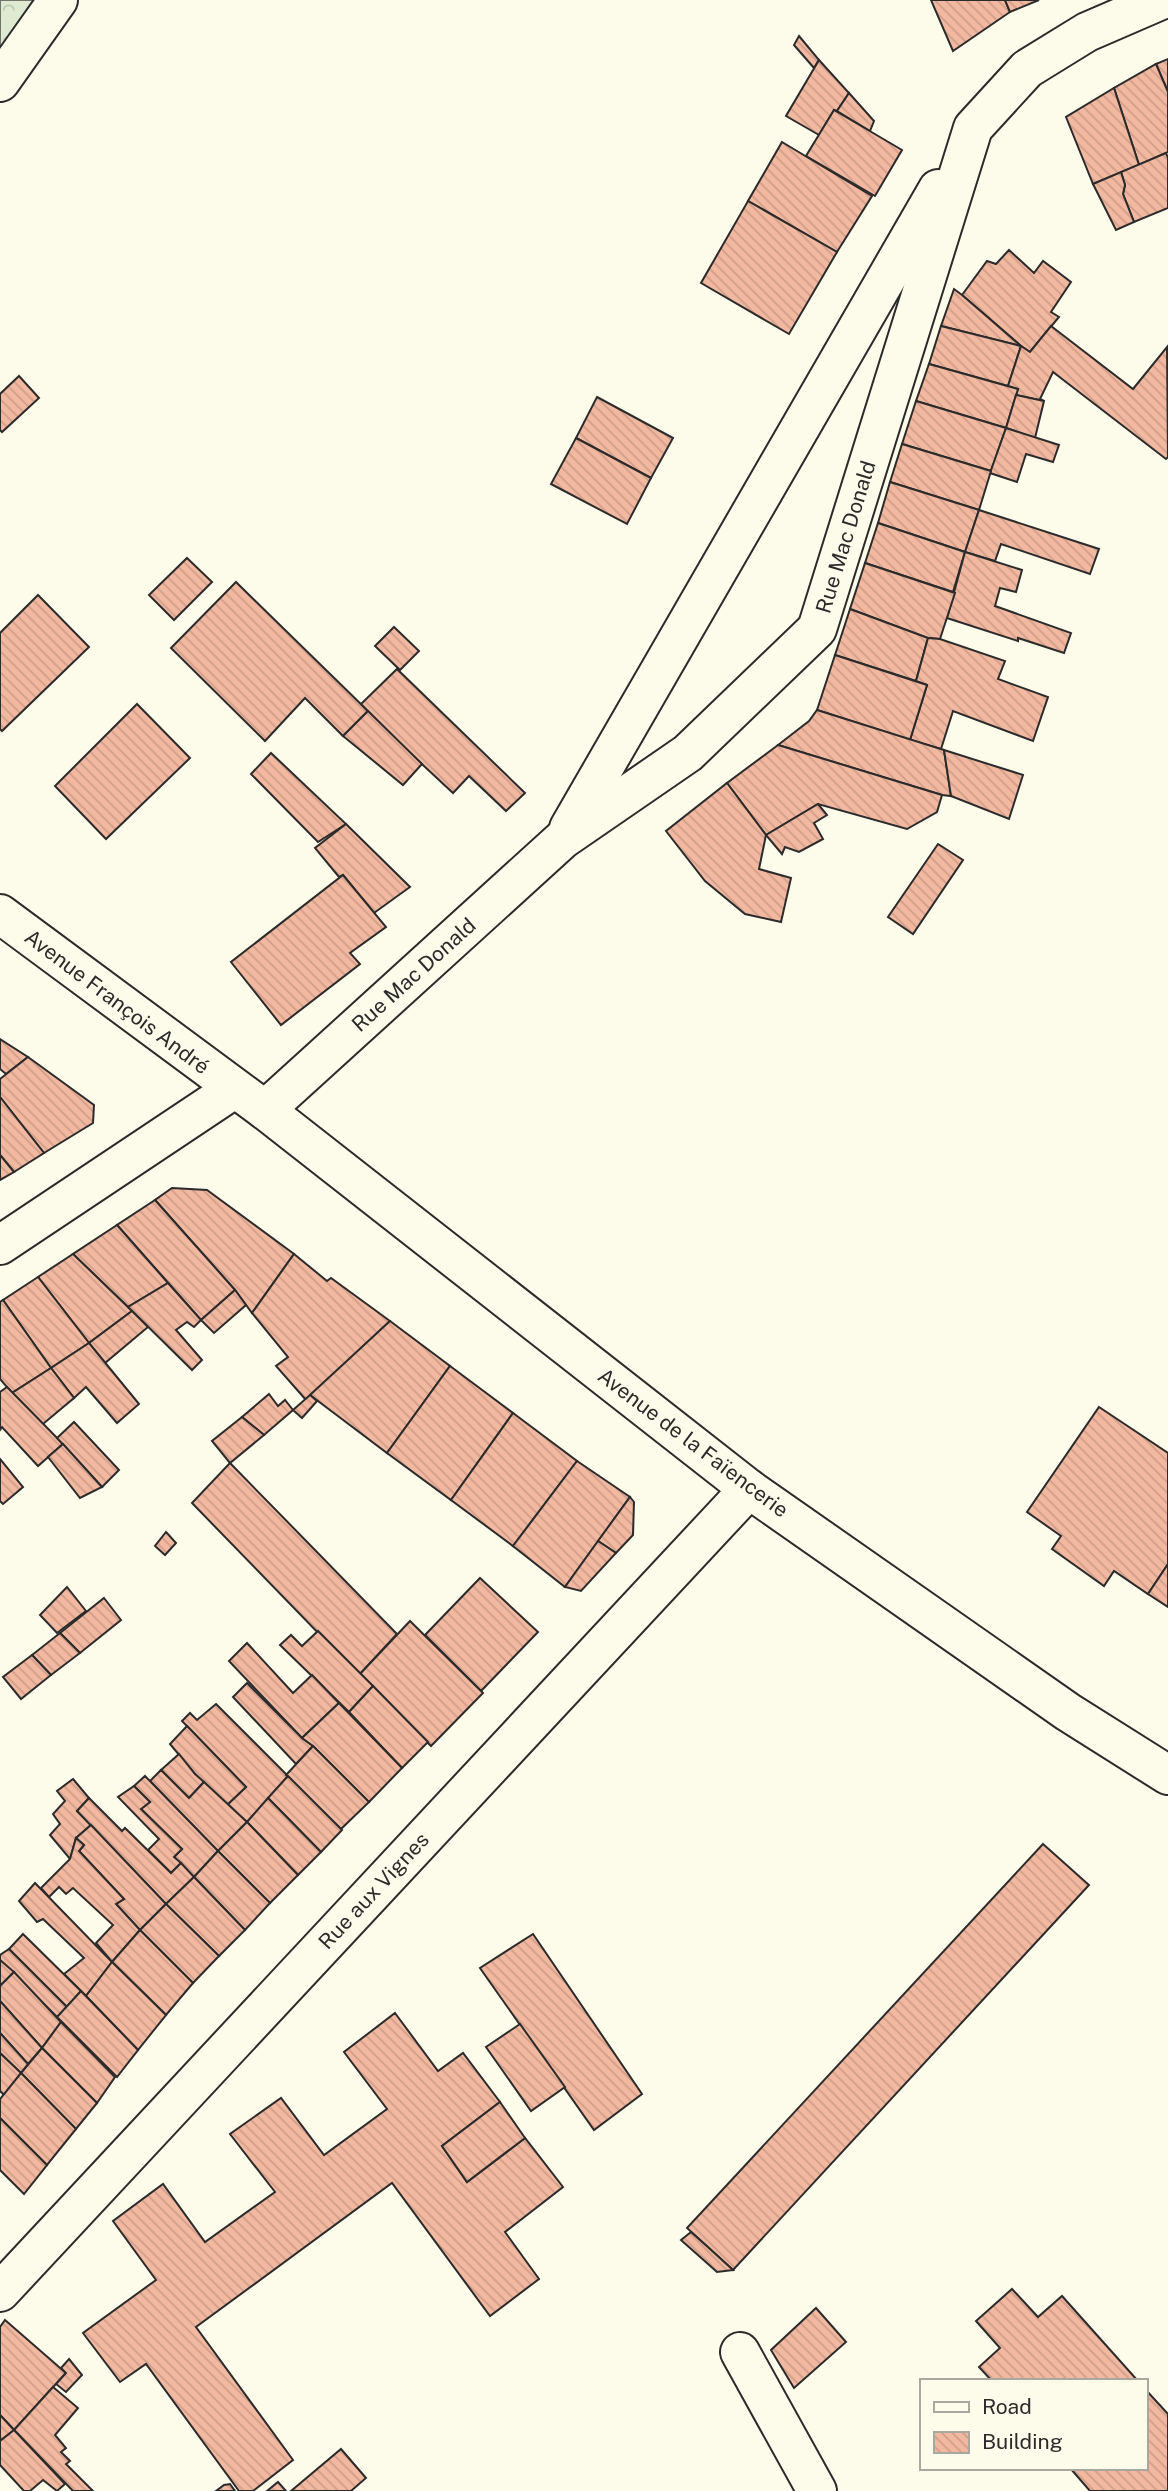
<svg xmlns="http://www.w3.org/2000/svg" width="1168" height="2491" viewBox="0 0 1168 2491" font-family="'Public Sans',sans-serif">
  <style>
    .forest { fill: url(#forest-crowns); stroke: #74746e; stroke-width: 2 }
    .building { fill: url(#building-back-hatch); stroke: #2b2b2b; stroke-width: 2 }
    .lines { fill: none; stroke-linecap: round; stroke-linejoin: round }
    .minor-casing { stroke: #2b2b2b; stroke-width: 42 }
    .tertiary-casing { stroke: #2b2b2b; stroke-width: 42 }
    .minor { stroke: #fdfbea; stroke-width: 38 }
    .tertiary { stroke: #fdfbea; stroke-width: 38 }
    .labels { text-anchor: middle; stroke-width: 5; stroke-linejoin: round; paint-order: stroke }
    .street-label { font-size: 21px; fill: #2b2b2b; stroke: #fdfbea }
  </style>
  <defs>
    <pattern id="forest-crowns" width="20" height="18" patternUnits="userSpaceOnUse" patternTransform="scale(1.75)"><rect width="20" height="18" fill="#deebd1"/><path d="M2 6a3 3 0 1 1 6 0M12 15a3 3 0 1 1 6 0" fill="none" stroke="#bfcab4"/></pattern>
    <pattern id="building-back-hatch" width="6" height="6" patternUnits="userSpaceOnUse" patternTransform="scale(1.75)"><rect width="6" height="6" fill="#f2b8a0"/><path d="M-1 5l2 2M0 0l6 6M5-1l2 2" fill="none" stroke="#d09e8a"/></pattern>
  </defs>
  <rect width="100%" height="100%" fill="#fdfbea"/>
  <path class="forest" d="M 0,0 L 58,0 L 0,82 Z"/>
  <g class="building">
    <path d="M 931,0 L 1005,0 L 1010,12 L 953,51 Z"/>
    <path d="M 1005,0 L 1039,0 L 1010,12 Z"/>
    <path d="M 799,36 L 819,60 L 814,68 L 794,45 Z"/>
    <path d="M 1168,59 L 1168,92 L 1156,64 Z"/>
    <path d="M 819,60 L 849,93 L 837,111 L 834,110 L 819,135 L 786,116 Z"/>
    <path d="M 1156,64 L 1168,92 L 1168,152 L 1139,165 L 1114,88 Z"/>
    <path d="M 1114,88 L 1139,165 L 1093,184 L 1066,117 Z"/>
    <path d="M 849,93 L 874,121 L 870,131 L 837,111 Z"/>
    <path d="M 834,110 L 902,150 L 875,196 L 806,156 Z"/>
    <path d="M 782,142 L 872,196 L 837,252 L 748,201 Z"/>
    <path d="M 1166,153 L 1168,158 L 1168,208 L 1134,222 L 1123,194 L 1125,185 L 1121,172 Z"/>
    <path d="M 1121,172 L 1125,185 L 1123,194 L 1134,222 L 1116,230 L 1093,184 Z"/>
    <path d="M 748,201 L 837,252 L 789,334 L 701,283 Z"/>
    <path d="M 1009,250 L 1034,273 L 1043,261 L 1071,282 L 1051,312 L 1059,317 L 1030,352 L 1021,346 L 962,295 L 987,261 L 996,264 Z"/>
    <path d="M 954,289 L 962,295 L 1021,346 L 941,326 Z"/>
    <path d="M 941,326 L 1021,346 L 1008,386 L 929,364 Z"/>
    <path d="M 1051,326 L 1133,389 L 1167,347 L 1168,457 L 1166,459 L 1053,372 L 1040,399 L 1044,401 L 1016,395 L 1018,389 L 1008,386 L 1021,346 L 1030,352 Z"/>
    <path d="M 929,364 L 1018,389 L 1006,428 L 916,401 Z"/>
    <path d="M 19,376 L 39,398 L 2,432 L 0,430 L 0,394 Z"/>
    <path d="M 1016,395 L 1044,401 L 1035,438 L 1006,428 Z"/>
    <path d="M 597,397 L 673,438 L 651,478 L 576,438 Z"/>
    <path d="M 916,401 L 1006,428 L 991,471 L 902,444 Z"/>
    <path d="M 1006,428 L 1059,445 L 1053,462 L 1026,454 L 1017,482 L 990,473 Z"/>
    <path d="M 576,438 L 651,478 L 627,524 L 551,484 Z"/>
    <path d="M 902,444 L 991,471 L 979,510 L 890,482 Z"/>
    <path d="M 890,482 L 979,510 L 965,552 L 878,523 Z"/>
    <path d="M 979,510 L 1099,549 L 1090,574 L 1001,544 L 995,561 L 965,552 Z"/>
    <path d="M 878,523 L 965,552 L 953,592 L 865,563 Z"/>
    <path d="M 965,552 L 1022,570 L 1016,592 L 1000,588 L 995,606 L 1071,633 L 1064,653 L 1018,638 L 1018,641 L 947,618 Z"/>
    <path d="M 187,558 L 212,582 L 174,620 L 149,595 Z"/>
    <path d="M 865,563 L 955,593 L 940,639 L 928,638 L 850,609 Z"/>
    <path d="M 236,582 L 368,711 L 343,736 L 305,698 L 265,741 L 171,648 Z"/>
    <path d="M 38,595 L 89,647 L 2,731 L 0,729 L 0,633 Z"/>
    <path d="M 850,609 L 928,638 L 916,681 L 835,655 Z"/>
    <path d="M 394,627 L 419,651 L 400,670 L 375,646 Z"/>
    <path d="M 928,638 L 940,639 L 1005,661 L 998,679 L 1048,697 L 1033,741 L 953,711 L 941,749 L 910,740 L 927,685 L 916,681 Z"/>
    <path d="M 835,655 L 927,685 L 910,740 L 817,710 Z"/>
    <path d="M 397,669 L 525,793 L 506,811 L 469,776 L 453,793 L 395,739 L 361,704 Z"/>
    <path d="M 137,704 L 190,758 L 106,839 L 55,786 Z"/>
    <path d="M 817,710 L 944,750 L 951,796 L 942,795 L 778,745 L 809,721 Z"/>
    <path d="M 368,711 L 422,764 L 403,785 L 343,736 Z"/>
    <path d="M 778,745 L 942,795 L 937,812 L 907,829 L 818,804 L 766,835 L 727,783 Z"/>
    <path d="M 944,750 L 1023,775 L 1009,819 L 951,796 Z"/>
    <path d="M 271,753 L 346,824 L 318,842 L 251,774 Z"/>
    <path d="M 727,783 L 766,835 L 759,869 L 791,878 L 781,922 L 745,914 L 705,881 L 666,831 Z"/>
    <path d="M 818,804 L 827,815 L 814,823 L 823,839 L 799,852 L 785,847 L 782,854 L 766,835 Z"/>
    <path d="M 346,824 L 410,887 L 374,913 L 343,875 L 339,877 L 315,848 Z"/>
    <path d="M 938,844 L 963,860 L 913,934 L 888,917 Z"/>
    <path d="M 343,875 L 386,927 L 350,953 L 360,964 L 281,1025 L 231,962 Z"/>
    <path d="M 0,1039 L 28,1057 L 6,1074 L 0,1069 Z"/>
    <path d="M 28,1057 L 94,1105 L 93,1123 L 44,1153 L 0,1097 L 0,1079 Z"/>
    <path d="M 0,1097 L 44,1153 L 14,1172 L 0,1155 Z"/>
    <path d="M 0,1155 L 14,1172 L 0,1180 Z"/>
    <path d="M 172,1188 L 207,1190 L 294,1254 L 252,1313 L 235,1290 L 155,1200 Z"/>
    <path d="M 155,1200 L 235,1290 L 201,1320 L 117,1225 Z"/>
    <path d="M 117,1225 L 168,1283 L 128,1307 L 73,1254 Z"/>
    <path d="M 73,1254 L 132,1311 L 89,1343 L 38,1277 Z"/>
    <path d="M 294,1254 L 327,1281 L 331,1278 L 390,1321 L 306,1400 L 276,1366 L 288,1357 L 252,1313 Z"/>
    <path d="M 38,1277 L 89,1343 L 51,1368 L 3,1300 Z"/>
    <path d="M 168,1283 L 201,1320 L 194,1327 L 187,1322 L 176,1330 L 202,1360 L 192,1370 L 128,1307 Z"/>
    <path d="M 235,1290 L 246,1305 L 214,1333 L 201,1320 Z"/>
    <path d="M 3,1300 L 51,1368 L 12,1393 L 0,1379 L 0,1302 Z"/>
    <path d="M 132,1311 L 148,1327 L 105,1363 L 89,1343 Z"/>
    <path d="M 390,1321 L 450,1366 L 387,1453 L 310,1395 Z"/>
    <path d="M 89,1343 L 139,1404 L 117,1423 L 86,1387 L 74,1398 L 51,1368 Z"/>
    <path d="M 450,1366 L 513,1413 L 451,1500 L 387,1453 Z"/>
    <path d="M 51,1368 L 74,1398 L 43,1424 L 12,1393 Z"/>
    <path d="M 7,1387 L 63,1444 L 38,1466 L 2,1427 L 0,1430 L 0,1392 Z"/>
    <path d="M 269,1394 L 278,1406 L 285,1400 L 293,1410 L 264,1435 L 242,1417 Z"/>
    <path d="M 310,1395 L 317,1401 L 302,1418 L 293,1410 Z"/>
    <path d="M 1099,1407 L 1168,1453 L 1168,1564 L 1148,1594 L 1114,1571 L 1104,1586 L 1052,1549 L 1061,1536 L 1027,1512 Z"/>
    <path d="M 513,1413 L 577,1461 L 513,1546 L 451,1500 Z"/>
    <path d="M 242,1417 L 264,1435 L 230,1463 L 212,1441 Z"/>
    <path d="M 74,1422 L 119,1470 L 102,1487 L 57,1438 Z"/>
    <path d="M 63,1444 L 102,1487 L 80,1498 L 48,1457 Z"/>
    <path d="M 0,1459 L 23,1487 L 3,1504 L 0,1501 Z"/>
    <path d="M 577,1461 L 630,1497 L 565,1587 L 513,1546 Z"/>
    <path d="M 230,1463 L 397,1634 L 359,1675 L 192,1503 Z"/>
    <path d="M 630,1497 L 634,1502 L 633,1535 L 616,1553 L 598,1541 Z"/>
    <path d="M 166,1532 L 176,1543 L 165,1555 L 155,1546 Z"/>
    <path d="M 598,1541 L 616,1553 L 581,1591 L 565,1587 Z"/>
    <path d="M 1168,1564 L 1168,1607 L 1148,1594 Z"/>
    <path d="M 480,1578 L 538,1632 L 481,1691 L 425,1635 Z"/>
    <path d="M 67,1587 L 86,1611 L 57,1633 L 40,1615 Z"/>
    <path d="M 104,1598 L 121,1620 L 80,1653 L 60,1633 Z"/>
    <path d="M 410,1621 L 483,1693 L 431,1746 L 359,1675 Z"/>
    <path d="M 318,1631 L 373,1686 L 349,1712 L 280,1645 L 291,1635 L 302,1646 Z"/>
    <path d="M 60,1633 L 80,1653 L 51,1675 L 32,1655 Z"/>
    <path d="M 247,1643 L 293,1693 L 312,1675 L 339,1703 L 302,1738 L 229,1661 Z"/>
    <path d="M 32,1655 L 51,1675 L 21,1699 L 3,1677 Z"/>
    <path d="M 247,1683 L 302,1738 L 313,1746 L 296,1764 L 233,1697 Z"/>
    <path d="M 373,1686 L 428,1742 L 402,1768 L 349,1712 Z"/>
    <path d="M 339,1703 L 402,1768 L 369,1802 L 313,1746 L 302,1738 Z"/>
    <path d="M 216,1704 L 288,1776 L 247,1822 L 227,1805 L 246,1787 L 182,1721 L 190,1713 L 197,1720 Z"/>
    <path d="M 187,1726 L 246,1787 L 227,1805 L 195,1774 L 170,1744 Z"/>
    <path d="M 313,1746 L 369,1802 L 341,1829 L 286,1775 Z"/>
    <path d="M 179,1754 L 195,1774 L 204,1782 L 189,1798 L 161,1770 Z"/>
    <path d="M 161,1770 L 189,1798 L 204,1782 L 247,1822 L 218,1851 L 150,1781 Z"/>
    <path d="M 145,1776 L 218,1851 L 194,1877 L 174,1857 L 182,1849 L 141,1809 L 150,1802 L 134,1786 Z"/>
    <path d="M 288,1776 L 342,1830 L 321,1852 L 268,1798 Z"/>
    <path d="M 73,1779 L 89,1798 L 77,1811 L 91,1825 L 76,1838 L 70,1859 L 50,1835 L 60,1824 L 53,1814 L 65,1801 L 57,1791 Z"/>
    <path d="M 134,1786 L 150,1802 L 141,1809 L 182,1849 L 174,1857 L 181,1863 L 171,1873 L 148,1850 L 159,1839 L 118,1797 Z"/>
    <path d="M 89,1798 L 122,1831 L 125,1828 L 171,1873 L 181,1863 L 194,1877 L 166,1904 L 77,1811 Z"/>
    <path d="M 268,1798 L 321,1852 L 298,1875 L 247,1822 Z"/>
    <path d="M 247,1822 L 298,1875 L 270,1903 L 218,1851 Z"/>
    <path d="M 91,1825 L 166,1904 L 140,1930 L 116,1904 L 124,1899 L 79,1851 L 84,1845 L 76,1838 Z"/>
    <path d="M 76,1838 L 84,1845 L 79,1851 L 124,1899 L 116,1904 L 140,1930 L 112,1962 L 96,1943 L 113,1925 L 73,1888 L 66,1894 L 59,1887 L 49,1897 L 41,1888 L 70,1859 Z"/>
    <path d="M 1043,1844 L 1089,1885 L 733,2270 L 687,2228 Z"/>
    <path d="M 218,1851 L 270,1903 L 245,1930 L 194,1877 Z"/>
    <path d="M 194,1877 L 245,1930 L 219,1956 L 166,1904 Z"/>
    <path d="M 35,1883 L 112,1962 L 86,1996 L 64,1974 L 84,1958 L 43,1919 L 37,1922 L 19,1901 Z"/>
    <path d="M 166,1904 L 219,1956 L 193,1983 L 140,1930 Z"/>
    <path d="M 140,1930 L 193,1983 L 166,2015 L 112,1962 Z"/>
    <path d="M 23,1934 L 81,1991 L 67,2007 L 9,1949 Z"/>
    <path d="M 533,1934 L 642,2094 L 594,2130 L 480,1968 Z"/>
    <path d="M 9,1949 L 67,2007 L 57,2017 L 0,1960 L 0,1955 Z"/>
    <path d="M 0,1960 L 14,1972 L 0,1986 Z"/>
    <path d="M 112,1962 L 166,2015 L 138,2050 L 86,1996 Z"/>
    <path d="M 14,1972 L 61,2022 L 42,2048 L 0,2001 L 0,1986 Z"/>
    <path d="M 81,1991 L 138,2050 L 117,2077 L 57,2017 Z"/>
    <path d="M 0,2001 L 42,2048 L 28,2064 L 0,2033 Z"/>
    <path d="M 395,2013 L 438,2071 L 463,2053 L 500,2102 L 442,2146 L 467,2182 L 525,2138 L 563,2187 L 505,2232 L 539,2279 L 490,2316 L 392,2183 L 196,2327 L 293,2460 L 253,2491 L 239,2491 L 146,2364 L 120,2382 L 83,2333 L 156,2280 L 113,2221 L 163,2184 L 205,2242 L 275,2192 L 230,2134 L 281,2098 L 324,2155 L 387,2109 L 344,2052 Z"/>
    <path d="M 61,2022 L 115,2077 L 97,2103 L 42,2048 Z"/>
    <path d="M 520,2024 L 565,2087 L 531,2111 L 486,2047 Z"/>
    <path d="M 0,2033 L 28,2064 L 21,2073 L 0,2053 Z"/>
    <path d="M 42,2048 L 97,2103 L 76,2129 L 21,2073 Z"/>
    <path d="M 0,2053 L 21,2073 L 4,2095 L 0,2091 Z"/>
    <path d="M 21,2073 L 76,2129 L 47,2165 L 0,2118 L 0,2099 Z"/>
    <path d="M 500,2102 L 525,2138 L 467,2182 L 442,2146 Z"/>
    <path d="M 0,2118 L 47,2165 L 24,2194 L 0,2170 Z"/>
    <path d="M 691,2232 L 710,2249 L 733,2270 L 717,2272 L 681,2240 Z"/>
    <path d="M 1012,2289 L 1038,2317 L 1062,2296 L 1138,2381 L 992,2381 L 979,2367 L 1000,2348 L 976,2321 Z"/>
    <path d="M 816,2308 L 846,2342 L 794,2388 L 771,2350 Z"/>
    <path d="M 5,2320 L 66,2373 L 14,2430 L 0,2415 L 0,2327 Z"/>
    <path d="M 69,2359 L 82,2375 L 66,2392 L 56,2384 L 66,2373 L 61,2368 Z"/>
    <path d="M 53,2387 L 78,2408 L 55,2435 L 66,2448 L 61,2452 L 70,2461 L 66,2464 L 93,2491 L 73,2491 L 14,2430 Z"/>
    <path d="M 1145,2389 L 1168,2414 L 1168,2491 L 1090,2491 L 1070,2468 L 1145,2468 Z"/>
    <path d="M 0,2415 L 14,2430 L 0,2441 Z"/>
    <path d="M 14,2430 L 65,2484 L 57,2491 L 43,2480 L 30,2491 L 24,2491 L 0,2465 L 0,2441 Z"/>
    <path d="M 341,2449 L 366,2478 L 351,2491 L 291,2491 Z"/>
    <path d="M 278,2482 L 286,2491 L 267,2491 Z"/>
    <path d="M 230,2484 L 235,2491 L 216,2491 L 224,2485 Z"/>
  </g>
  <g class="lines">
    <defs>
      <g id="minor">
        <path d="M 0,82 L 58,0"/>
        <path d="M 569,828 L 938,189"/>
        <path d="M 265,1110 L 563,839 L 688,753 L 817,629 L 973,128 L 1027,69 L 1087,32 L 1161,0"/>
        <path d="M 0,1245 L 234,1089"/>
        <path d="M 0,2292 L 749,1489"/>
        <path d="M 740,2352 L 817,2491"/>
      </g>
      <path id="tertiary" d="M 0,914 L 265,1110 L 749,1489 L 1068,1712 L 1168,1775"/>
    </defs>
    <use href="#minor" class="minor-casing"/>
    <use href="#tertiary" class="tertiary-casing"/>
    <use href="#minor" class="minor"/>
    <use href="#tertiary" class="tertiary"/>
  </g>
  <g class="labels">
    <g class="street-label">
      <text transform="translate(846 537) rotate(-73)" y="7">Rue Mac Donald</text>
      <text transform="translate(414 975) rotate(-42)" y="7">Rue Mac Donald</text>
      <text transform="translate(117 1002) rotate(37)" y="7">Avenue François André</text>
      <text transform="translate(693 1443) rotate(37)" y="7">Avenue de la Faïencerie</text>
      <text transform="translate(374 1891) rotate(-47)" y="7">Rue aux Vignes</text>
    </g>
  </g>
  <rect x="920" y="2379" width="228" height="91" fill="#fdfbea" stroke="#a9a89e" stroke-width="2"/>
  <rect x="934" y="2402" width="35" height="10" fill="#fdfbea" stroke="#a9a89e" stroke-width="2"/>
  <text x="982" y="2414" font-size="21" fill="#2b2b2b">Road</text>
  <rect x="934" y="2432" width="35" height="21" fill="url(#building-back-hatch)" stroke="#a9a89e" stroke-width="2"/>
  <text x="982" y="2449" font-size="21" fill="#2b2b2b">Building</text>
</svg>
